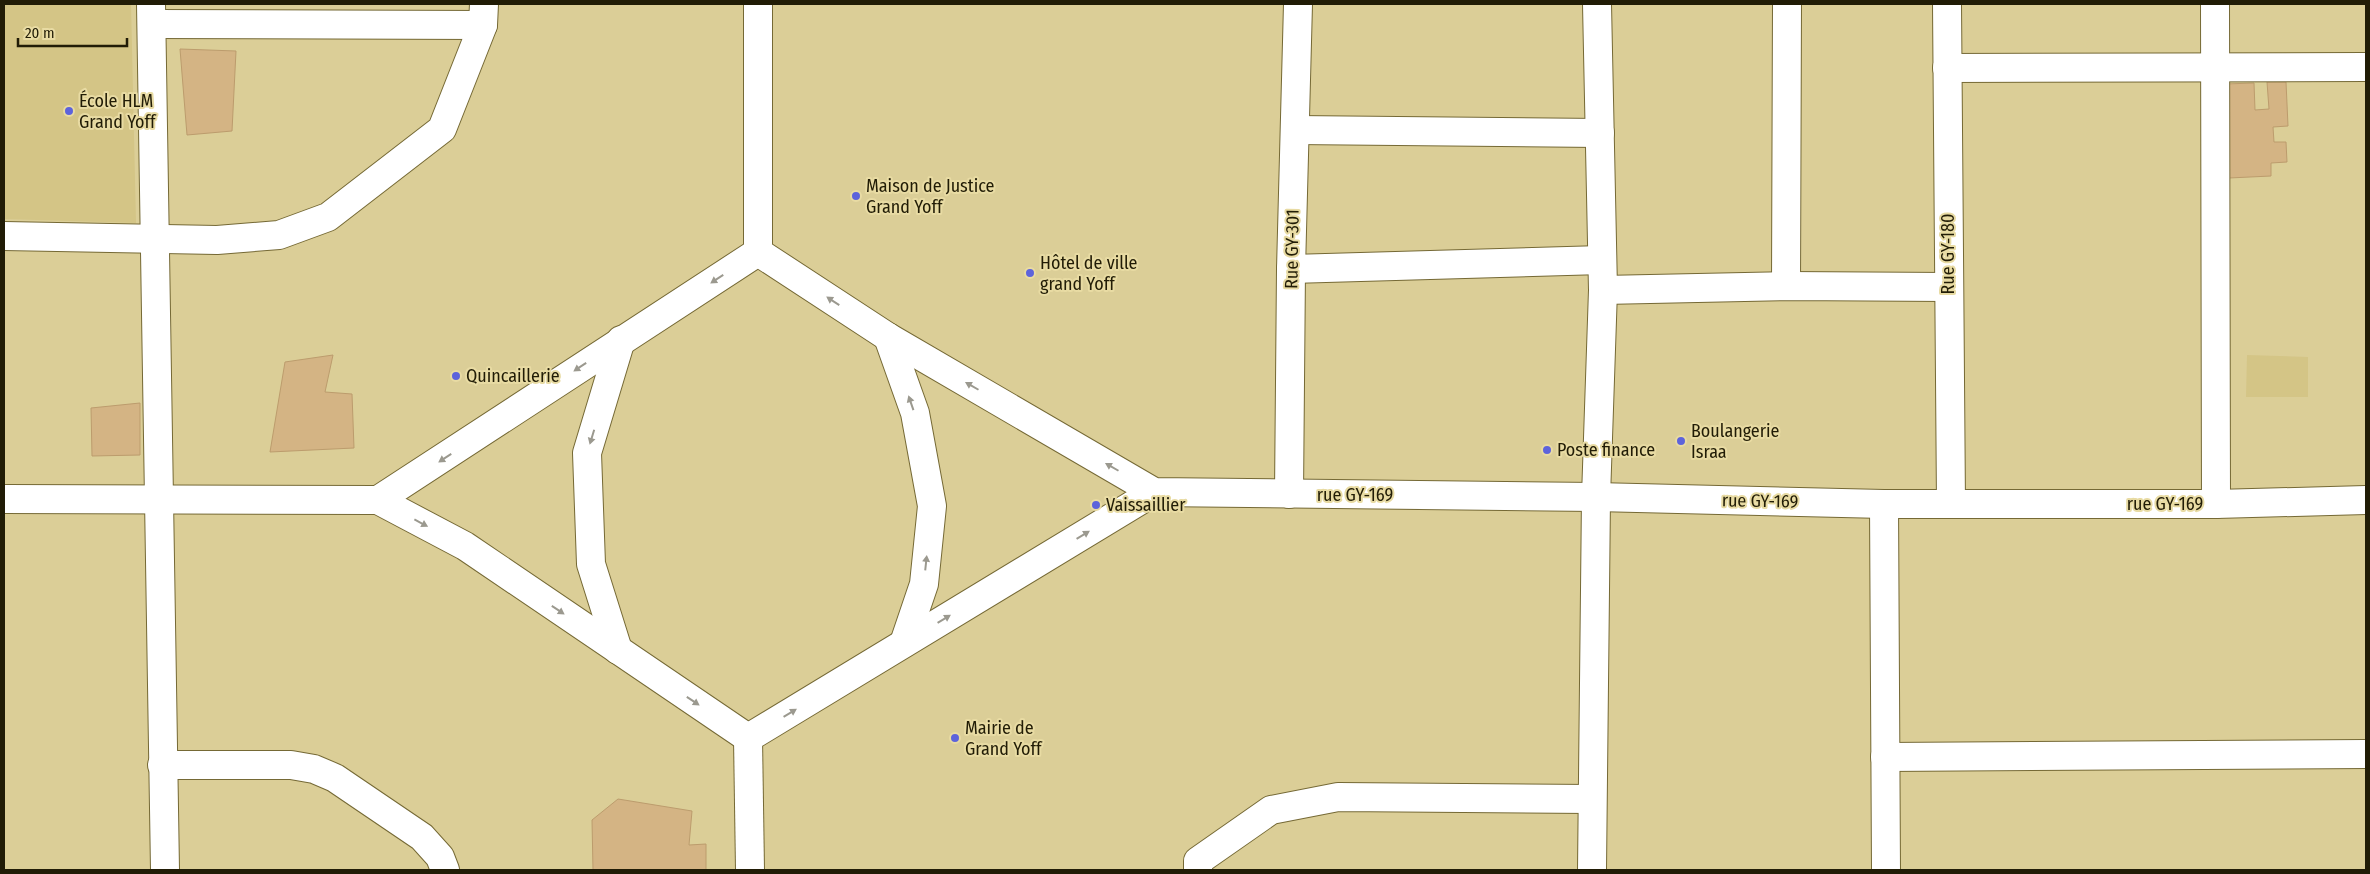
<svg xmlns="http://www.w3.org/2000/svg" width="2370" height="874" viewBox="0 0 2370 874" font-family="'Fira Sans Condensed',sans-serif">
  <style>
    .built { fill: #d4c586 }
    .building { fill: #d4b484; stroke: #bc9c6d }
    .lines { fill: none; stroke-linecap: round; stroke-linejoin: round }
    .minor-casing { stroke: #756935; stroke-width: 30 }
    .minor { stroke: #fff; stroke-width: 28 }
    .oneway { fill: #9b998f }
    .poi-dot { fill: #5d63db; stroke: #e8dba3; stroke-width: 2 }
    .labels { text-anchor: middle; stroke-width: 4; stroke-linejoin: round; paint-order: stroke }
    .poi-label { font-size: 18px; fill: #211c06; stroke: #e8dba3; text-anchor: start }
    .street-label { font-size: 18px; fill: #211c06; stroke: #e8dba3 }
  </style>
  <rect width="100%" height="100%" fill="#dbce97"/>
  <g class="built">
    <path d="M 4,4 L 131,4 L 136,223 L 4,219 Z"/>
    <path d="M 2247,355 L 2308,357 L 2308,397 L 2246,397 Z"/>
  </g>
  <g class="building">
    <path d="M 180,49 L 236,51 L 232,131 L 187,135 Z"/>
    <path d="M 2267,82 L 2286,82 L 2288,126 L 2273,127 L 2274,142 L 2286,142 L 2287,162 L 2271,163 L 2271,176 L 2229,178 L 2225,84 L 2254,83 L 2255,110 L 2269,109 Z"/>
    <path d="M 333,355 L 325,392 L 352,394 L 354,448 L 270,452 L 285,362 Z"/>
    <path d="M 140,403 L 140,455 L 92,456 L 91,408 Z"/>
    <path d="M 618,799 L 692,811 L 689,845 L 706,844 L 706,870 L 593,870 L 592,820 Z"/>
  </g>
  <g class="lines">
    <defs>
      <g id="minor">
        <path d="M 151,4 L 165,870"/>
        <path d="M 1947,4 L 1951,504"/>
        <path d="M 2215,4 L 2216,504"/>
        <path d="M 153,24 L 483,25"/>
        <path d="M 1947,68 L 2366,67"/>
        <path d="M 1295,130 L 1600,133"/>
        <path d="M 4,236 L 217,240 L 279,235 L 328,217 L 442,129 L 483,25 L 484,4"/>
        <path d="M 758,252 L 888,337 L 1154,492 L 1596,497 L 1884,504 L 2216,504 L 2366,500"/>
        <path d="M 758,252 L 758,4"/>
        <path d="M 1291,269 L 1602,260"/>
        <path d="M 1786,286 L 1787,4"/>
        <path d="M 1603,290 L 1786,286 L 1948,287"/>
        <path d="M 888,337 L 915,413 L 932,506 L 924,584 L 904,643"/>
        <path d="M 1289,494 L 1291,269 L 1298,4"/>
        <path d="M 4,499 L 378,500 L 465,546 L 748,738"/>
        <path d="M 378,500 L 758,252"/>
        <path d="M 1884,504 L 1886,870"/>
        <path d="M 618,650 L 591,564 L 587,453 L 621,340"/>
        <path d="M 748,738 L 1154,492"/>
        <path d="M 748,738 L 750,870"/>
        <path d="M 1885,757 L 2366,754"/>
        <path d="M 162,765 L 291,765 L 314,769 L 335,778 L 422,837 L 440,857 L 445,870"/>
        <path d="M 1198,870 L 1198,861 L 1271,810 L 1338,797 L 1591,799"/>
        <path d="M 1592,870 L 1596,497 L 1603,290 L 1597,4"/>
      </g>
    </defs>
    <use href="#minor" class="minor-casing"/>
    <use href="#minor" class="minor"/>
  </g>
  <defs><path id="oneway-solid" d="M-6-.8H1V-3.2L6.5 0L1 3.2V.8H-6Z" transform="scale(1.25)"/></defs>
  <g class="oneway">
    <use href="#oneway-solid" transform="translate(717 279) rotate(147)"/>
    <use href="#oneway-solid" transform="translate(833 301) rotate(-147)"/>
    <use href="#oneway-solid" transform="translate(580 367) rotate(146)"/>
    <use href="#oneway-solid" transform="translate(972 386) rotate(-150)"/>
    <use href="#oneway-solid" transform="translate(911 403) rotate(-109)"/>
    <use href="#oneway-solid" transform="translate(592 437) rotate(107)"/>
    <use href="#oneway-solid" transform="translate(445 458) rotate(147)"/>
    <use href="#oneway-solid" transform="translate(1112 467) rotate(-150)"/>
    <use href="#oneway-solid" transform="translate(421 523) rotate(28)"/>
    <use href="#oneway-solid" transform="translate(1083 535) rotate(-31)"/>
    <use href="#oneway-solid" transform="translate(926 563) rotate(-84)"/>
    <use href="#oneway-solid" transform="translate(558 610) rotate(34)"/>
    <use href="#oneway-solid" transform="translate(944 619) rotate(-31)"/>
    <use href="#oneway-solid" transform="translate(693 701) rotate(34)"/>
    <use href="#oneway-solid" transform="translate(790 713) rotate(-31)"/>
  </g>
  <g class="poi-dot">
    <circle cx="69" cy="111" r="5"/>
    <circle cx="856" cy="196" r="5"/>
    <circle cx="1030" cy="273" r="5"/>
    <circle cx="456" cy="376" r="5"/>
    <circle cx="1681" cy="441" r="5"/>
    <circle cx="1547" cy="450" r="5"/>
    <circle cx="1096" cy="505" r="5"/>
    <circle cx="955" cy="738" r="5"/>
  </g>
  <g class="labels">
    <g class="poi-label">
      <text x="79" y="107">École HLM<tspan x="79" dy="21">Grand Yoff</tspan></text>
      <text x="866" y="192">Maison de Justice<tspan x="866" dy="21">Grand Yoff</tspan></text>
      <text x="1040" y="269">Hôtel de ville<tspan x="1040" dy="21">grand Yoff</tspan></text>
      <text x="466" y="382">Quincaillerie</text>
      <text x="1691" y="437">Boulangerie<tspan x="1691" dy="21">Israa</tspan></text>
      <text x="1557" y="456">Poste finance</text>
      <text x="1106" y="511">Vaissaillier</text>
      <text x="965" y="734">Mairie de<tspan x="965" dy="21">Grand Yoff</tspan></text>
    </g>
    <g class="street-label">
      <text transform="translate(1292 249) rotate(-89)" y="6">Rue GY-301</text>
      <text transform="translate(1948 254) rotate(-90)" y="6">Rue GY-180</text>
      <text x="1355" y="501">rue GY-169</text>
      <text transform="translate(1760 501) rotate(1)" y="6">rue GY-169</text>
      <text x="2165" y="510">rue GY-169</text>
    </g>
  </g>
  <rect width="2370" height="874" fill="none" stroke="#211c06" stroke-width="10"/>
  <path d="M18 38v8h109v-8" fill="none" stroke="#211c06" stroke-width="2.5"/>
  <text x="25" y="38" font-size="15" fill="#211c06" stroke="#e8dba3" stroke-width="4" paint-order="stroke">20 m</text>
</svg>
